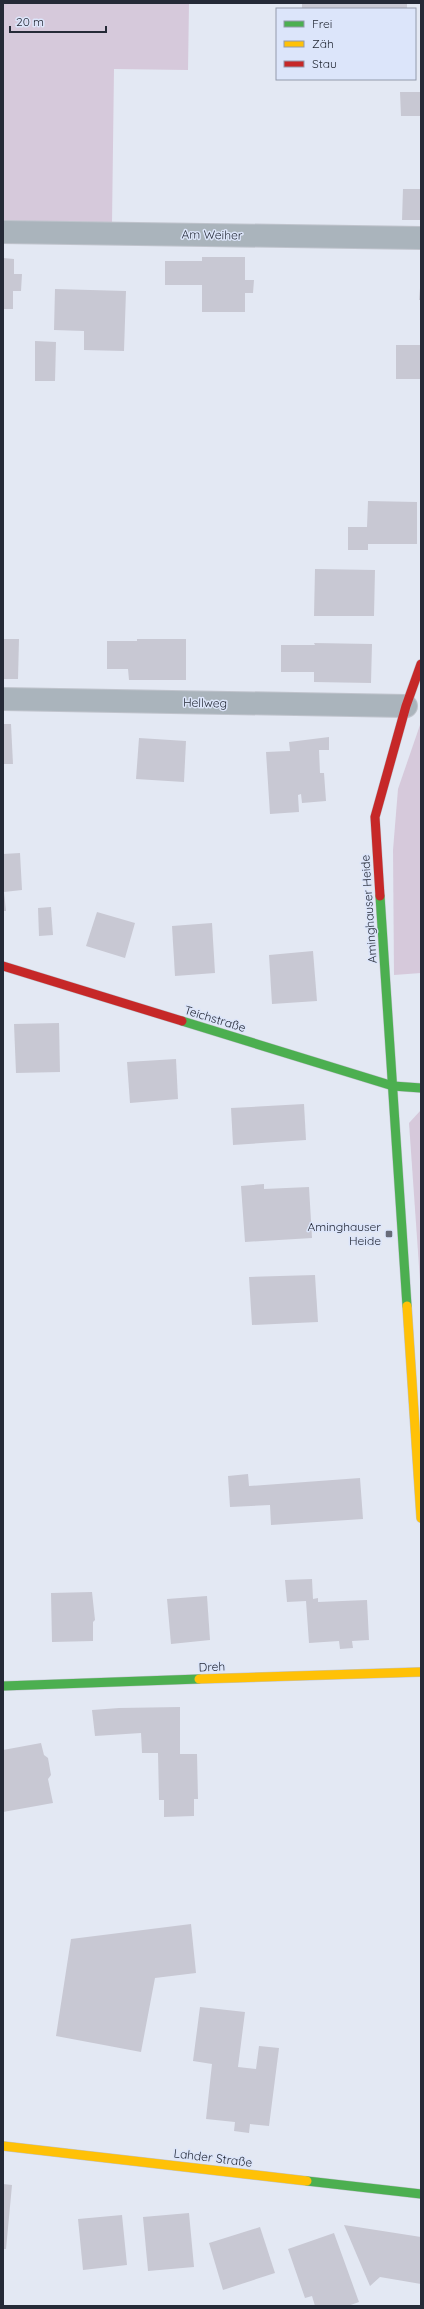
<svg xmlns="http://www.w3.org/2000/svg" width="424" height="2309" viewBox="0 0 424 2309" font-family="Quicksand,sans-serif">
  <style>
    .green { fill: #d6c9db }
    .building { fill: #c8c8d3 }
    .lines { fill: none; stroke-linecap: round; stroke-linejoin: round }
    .street-casing { stroke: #bfc3cc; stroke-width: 24 }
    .fast-casing { stroke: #bfc3cc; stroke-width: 10 }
    .slow-casing { stroke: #bfc3cc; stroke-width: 10 }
    .jam-casing { stroke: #bfc3cc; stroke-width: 10 }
    .street { stroke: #aab4bc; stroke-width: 22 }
    .fast { stroke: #4caf50; stroke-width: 9 }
    .slow { stroke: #ffc107; stroke-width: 9 }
    .jam { stroke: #c62828; stroke-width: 9 }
    .poi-dot { fill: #686c79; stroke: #dce5fa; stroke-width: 1.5 }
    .labels { text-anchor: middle; stroke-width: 3; stroke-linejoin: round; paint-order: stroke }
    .street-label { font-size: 12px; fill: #252a37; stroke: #dce5fa }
    .poi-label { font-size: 12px; fill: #252a37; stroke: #dce5fa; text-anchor: end }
  </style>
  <rect width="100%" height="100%" fill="#e3e8f3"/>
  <g class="green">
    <path d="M 3,3 L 189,3 L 188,70 L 114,69 L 112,223 L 3,222 Z"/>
    <path d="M 421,722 L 421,973 L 394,975 L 393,850 L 398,789 Z"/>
    <path d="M 421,1110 L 421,1295 L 409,1123 Z"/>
  </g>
  <g class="building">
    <rect x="302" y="3" width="105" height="6"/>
    <path d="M 400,92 L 421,92 L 421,116 L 401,116 Z"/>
    <path d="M 403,189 L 421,189 L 421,220 L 402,220 Z"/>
    <path d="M 202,257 L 245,257 L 245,280 L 254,280 L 253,293 L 245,293 L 245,312 L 202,312 L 202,285 L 165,285 L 165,261 L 202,261 Z"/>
    <path d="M 3,258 L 14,259 L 14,274 L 22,274 L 21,291 L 13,291 L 13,309 L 3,309 Z"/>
    <path d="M 420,288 L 421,288 L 421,300 L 419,300 Z"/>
    <path d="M 55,289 L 126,291 L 124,351 L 84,350 L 84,331 L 54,330 Z"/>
    <path d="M 35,341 L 56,342 L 55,381 L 35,381 Z"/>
    <rect x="396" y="345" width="25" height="34"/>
    <path d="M 368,501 L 417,502 L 417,544 L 368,544 L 368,550 L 348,550 L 348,527 L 367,527 Z"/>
    <path d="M 315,569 L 375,570 L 374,616 L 314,616 Z"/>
    <path d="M 3,639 L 19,639 L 18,679 L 3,679 Z"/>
    <path d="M 137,639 L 186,639 L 186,680 L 129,680 L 128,669 L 107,669 L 107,641 L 137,641 Z"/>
    <path d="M 314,643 L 372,644 L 371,683 L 314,682 L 314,672 L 281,672 L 281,645 L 315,645 Z"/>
    <path d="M 3,724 L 11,724 L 13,764 L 3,764 Z"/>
    <path d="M 329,737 L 329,750 L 319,750 L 320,773 L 324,773 L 326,801 L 302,803 L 301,794 L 298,795 L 299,812 L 270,814 L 266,752 L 290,751 L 289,742 Z"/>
    <path d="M 139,738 L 186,741 L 184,782 L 136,779 Z"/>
    <path d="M 20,853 L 22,890 L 4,892 L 6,911 L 3,911 L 3,854 Z"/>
    <path d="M 51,907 L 53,935 L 39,936 L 38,908 Z"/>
    <path d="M 97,912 L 135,923 L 125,958 L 86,946 Z"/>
    <path d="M 212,923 L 215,973 L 175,976 L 172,926 Z"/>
    <path d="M 313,951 L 317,1001 L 272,1004 L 269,955 Z"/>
    <path d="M 59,1023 L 60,1072 L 16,1073 L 14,1024 Z"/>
    <path d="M 176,1059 L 178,1099 L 130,1103 L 127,1062 Z"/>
    <path d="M 304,1104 L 306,1140 L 233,1145 L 231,1108 Z"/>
    <path d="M 264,1184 L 264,1189 L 309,1187 L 312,1238 L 245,1242 L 241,1186 Z"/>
    <path d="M 315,1275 L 318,1322 L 252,1325 L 249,1277 Z"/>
    <path d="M 248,1474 L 249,1486 L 360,1478 L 363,1519 L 271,1525 L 270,1505 L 230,1507 L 228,1476 Z"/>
    <path d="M 312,1579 L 313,1599 L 318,1598 L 318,1602 L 367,1600 L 369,1640 L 352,1641 L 353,1648 L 340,1649 L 339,1641 L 309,1643 L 306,1601 L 287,1602 L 285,1580 Z"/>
    <path d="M 92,1592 L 95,1620 L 93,1622 L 93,1641 L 52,1642 L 51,1593 Z"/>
    <path d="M 207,1596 L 210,1640 L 171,1644 L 167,1599 Z"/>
    <path d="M 180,1707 L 180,1754 L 197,1754 L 198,1799 L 194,1799 L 194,1816 L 164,1817 L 164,1800 L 159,1800 L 158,1753 L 142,1753 L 141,1733 L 95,1736 L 92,1710 L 119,1708 Z"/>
    <path d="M 41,1743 L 44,1755 L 48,1758 L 51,1775 L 48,1779 L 53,1803 L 3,1812 L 3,1750 Z"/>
    <path d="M 191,1924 L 196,1973 L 155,1978 L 141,2052 L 56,2036 L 71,1939 Z"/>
    <path d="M 200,2007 L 245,2012 L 238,2067 L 256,2069 L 259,2046 L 279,2048 L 269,2126 L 250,2124 L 249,2133 L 234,2131 L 235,2122 L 206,2119 L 212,2064 L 193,2061 Z"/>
    <path d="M 3,2184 L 12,2185 L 6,2249 L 3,2249 Z"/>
    <path d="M 189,2213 L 194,2267 L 148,2271 L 143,2217 Z"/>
    <path d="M 122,2215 L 127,2265 L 83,2270 L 78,2219 Z"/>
    <path d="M 344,2225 L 421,2237 L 421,2284 L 380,2277 L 370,2286 Z"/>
    <path d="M 260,2227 L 275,2273 L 223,2290 L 209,2243 Z"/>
    <path d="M 334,2233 L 359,2302 L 348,2306 L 315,2306 L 312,2296 L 305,2298 L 288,2249 Z"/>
  </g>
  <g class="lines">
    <defs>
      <g id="street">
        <path d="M 3,232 L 421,238"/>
        <path d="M 3,699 L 406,706"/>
      </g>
      <g id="fast">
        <path d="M 380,896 L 407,1306"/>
        <path d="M 182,1021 L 393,1086 L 421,1088"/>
        <path d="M 3,1686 L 199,1679"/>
        <path d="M 307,2181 L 421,2194"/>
      </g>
      <g id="slow">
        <path d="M 407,1306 L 421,1518"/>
        <path d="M 199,1679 L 421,1672"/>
        <path d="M 3,2146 L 307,2181"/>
      </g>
      <g id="jam">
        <path d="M 380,896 L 375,817 L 406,706 L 421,664"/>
        <path d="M 3,966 L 182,1021"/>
      </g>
    </defs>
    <use href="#street" class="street-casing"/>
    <use href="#fast" class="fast-casing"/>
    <use href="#slow" class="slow-casing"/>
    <use href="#jam" class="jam-casing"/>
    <use href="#street" class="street"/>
    <use href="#fast" class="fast"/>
    <use href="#slow" class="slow"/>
    <use href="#jam" class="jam"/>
  </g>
  <rect class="poi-dot" x="385" y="1230" width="8" height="8" rx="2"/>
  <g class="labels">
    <g class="street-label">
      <text transform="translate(212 235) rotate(1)" y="4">Am Weiher</text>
      <text transform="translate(205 703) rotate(1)" y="4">Hellweg</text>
      <text transform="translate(369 909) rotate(-94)" y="4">Aminghauser Heide</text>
      <text transform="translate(215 1019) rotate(17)" y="4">Teichstraße</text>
      <text transform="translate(212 1667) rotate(-2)" y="4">Dreh</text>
      <text transform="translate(213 2158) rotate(7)" y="4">Lahder Straße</text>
    </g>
    <g class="poi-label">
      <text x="381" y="1231">Aminghauser<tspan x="381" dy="14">Heide</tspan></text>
    </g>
  </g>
  <rect width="424" height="2309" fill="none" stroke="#252a37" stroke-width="8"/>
  <rect x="276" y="8" width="140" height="72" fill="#dce5fa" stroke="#939aac"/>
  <rect x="284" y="21" width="20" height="6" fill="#4caf50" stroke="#939aac"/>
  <text x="312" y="28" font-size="12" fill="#252a37">Frei</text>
  <rect x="284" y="41" width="20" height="6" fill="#ffc107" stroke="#939aac"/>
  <text x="312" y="48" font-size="12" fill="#252a37">Zäh</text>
  <rect x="284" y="61" width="20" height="6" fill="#c62828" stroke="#939aac"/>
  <text x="312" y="68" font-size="12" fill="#252a37">Stau</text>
  <path d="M10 26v6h96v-6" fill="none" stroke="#252a37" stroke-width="2"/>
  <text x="16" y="26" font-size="12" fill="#252a37" stroke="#dce5fa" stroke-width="3" paint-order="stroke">20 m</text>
</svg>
